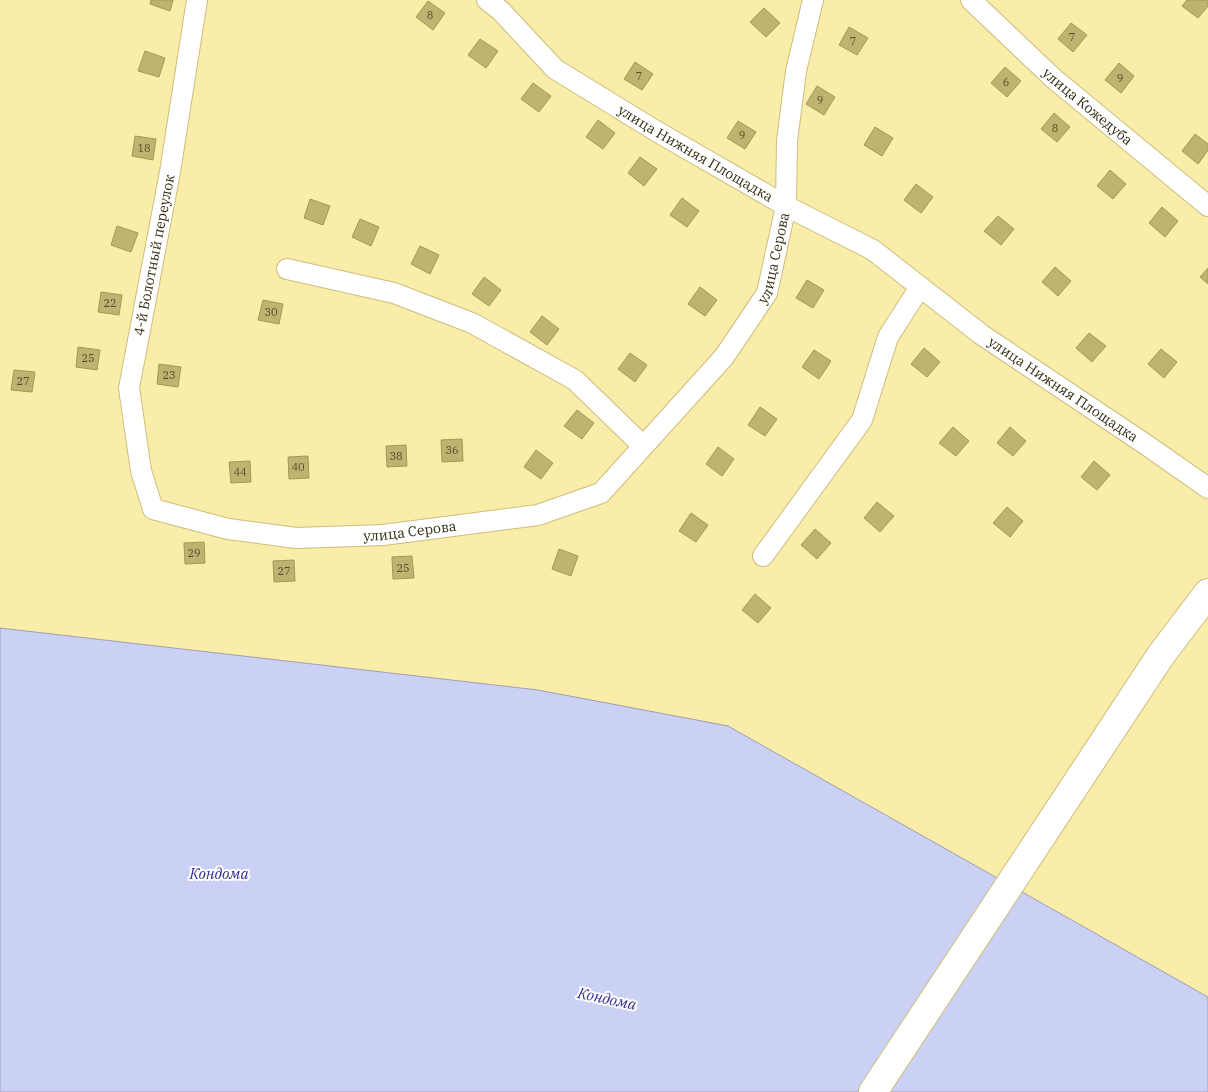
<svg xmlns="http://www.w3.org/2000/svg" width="1208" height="1092" viewBox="0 0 1208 1092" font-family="'IBM Plex Serif',serif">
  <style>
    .water { fill: #cbd1f4; stroke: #9da0b0 }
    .building { fill: #c0b271; stroke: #a59757 }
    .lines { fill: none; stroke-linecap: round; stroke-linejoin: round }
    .street-casing { stroke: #ccbe7d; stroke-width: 22 }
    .secondary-casing { stroke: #ccbe7d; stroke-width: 30 }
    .street { stroke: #fff; stroke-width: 20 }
    .secondary { stroke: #fff; stroke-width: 28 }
    .labels { text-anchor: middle; stroke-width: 4; stroke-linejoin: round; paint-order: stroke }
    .number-label { font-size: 11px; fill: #564e2a }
    .street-label { font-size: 14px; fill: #322d12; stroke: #fff }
    .water-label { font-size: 15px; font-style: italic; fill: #322d8e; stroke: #fff }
  </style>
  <rect width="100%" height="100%" fill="#faeca9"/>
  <path class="water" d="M 0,628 L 538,690 L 728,726 L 1208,997 L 1208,1092 L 0,1092 Z"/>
  <g class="building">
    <path d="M 151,0 L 173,0 L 170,11 L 150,4 Z"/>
    <path d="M 1187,0 L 1208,0 L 1208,6 L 1198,18 L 1182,6 Z"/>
    <path d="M 428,1 L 445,13 L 433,30 L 416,17 Z"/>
    <path d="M 764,8 L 780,23 L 766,37 L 750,22 Z"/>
    <path d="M 1071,23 L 1087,35 L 1073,52 L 1058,39 Z"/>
    <path d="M 849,27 L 868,38 L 857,55 L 839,45 Z"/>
    <path d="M 480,39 L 498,51 L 486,68 L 468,55 Z"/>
    <path d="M 145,51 L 165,58 L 159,77 L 138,71 Z"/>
    <path d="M 635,62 L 653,74 L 642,90 L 624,79 Z"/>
    <path d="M 1119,63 L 1134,76 L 1121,93 L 1105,80 Z"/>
    <path d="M 1005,67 L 1021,81 L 1007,97 L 991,83 Z"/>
    <path d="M 533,83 L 551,96 L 539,112 L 521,99 Z"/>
    <path d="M 817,86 L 835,97 L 824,115 L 806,104 Z"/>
    <path d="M 1054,113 L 1070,127 L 1057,142 L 1041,129 Z"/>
    <path d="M 598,120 L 615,133 L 603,149 L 586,137 Z"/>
    <path d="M 738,121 L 756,132 L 745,149 L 727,138 Z"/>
    <path d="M 875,127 L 893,138 L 882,156 L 864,145 Z"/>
    <path d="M 1195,134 L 1208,144 L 1208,150 L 1198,164 L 1182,151 Z"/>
    <path d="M 135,136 L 156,139 L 153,160 L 132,156 Z"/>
    <path d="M 640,157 L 657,169 L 644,186 L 628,173 Z"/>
    <path d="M 1110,170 L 1126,184 L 1113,199 L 1097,186 Z"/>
    <path d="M 916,184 L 933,197 L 921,213 L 904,200 Z"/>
    <path d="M 682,198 L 699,211 L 687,227 L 670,215 Z"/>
    <path d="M 310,199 L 330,206 L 323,225 L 304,218 Z"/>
    <path d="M 1162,207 L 1178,221 L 1165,237 L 1149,223 Z"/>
    <path d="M 998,216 L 1014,229 L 1001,245 L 984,231 Z"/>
    <path d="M 360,219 L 379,227 L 371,246 L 352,237 Z"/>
    <path d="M 117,226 L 138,233 L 131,252 L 111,245 Z"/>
    <path d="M 420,246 L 439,255 L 430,274 L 411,264 Z"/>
    <path d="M 1055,267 L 1071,281 L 1058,296 L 1042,282 Z"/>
    <path d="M 1208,268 L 1208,284 L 1200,277 Z"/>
    <path d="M 484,277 L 501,290 L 489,306 L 472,294 Z"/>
    <path d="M 807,280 L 824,290 L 813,308 L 796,298 Z"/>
    <path d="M 700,287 L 717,300 L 705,316 L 688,304 Z"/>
    <path d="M 101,292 L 122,295 L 119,315 L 98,312 Z"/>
    <path d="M 263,300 L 283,304 L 279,324 L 258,320 Z"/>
    <path d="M 542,316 L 559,329 L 547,345 L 530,332 Z"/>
    <path d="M 1089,333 L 1106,346 L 1092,362 L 1076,348 Z"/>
    <path d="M 78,347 L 100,350 L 97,370 L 76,367 Z"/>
    <path d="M 924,348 L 940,362 L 927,377 L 911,364 Z"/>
    <path d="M 1161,349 L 1177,362 L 1164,378 L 1148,364 Z"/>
    <path d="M 814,350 L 831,361 L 819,379 L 802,367 Z"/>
    <path d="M 630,353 L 647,365 L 635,382 L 618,369 Z"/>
    <path d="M 159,364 L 181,367 L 178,387 L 157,384 Z"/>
    <path d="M 14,370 L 35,372 L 32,392 L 11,390 Z"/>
    <path d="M 760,407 L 777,419 L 765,436 L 748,425 Z"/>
    <path d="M 577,410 L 594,423 L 582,439 L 564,426 Z"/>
    <path d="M 953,427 L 969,441 L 956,456 L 939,443 Z"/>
    <path d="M 1010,427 L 1026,441 L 1013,456 L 997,443 Z"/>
    <path d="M 462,439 L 463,461 L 442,462 L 441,440 Z"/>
    <path d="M 406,445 L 407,466 L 387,467 L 386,446 Z"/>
    <path d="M 718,447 L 734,459 L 722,476 L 706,464 Z"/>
    <path d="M 536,450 L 553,463 L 541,479 L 524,467 Z"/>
    <path d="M 308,456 L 309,478 L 289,479 L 288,457 Z"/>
    <path d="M 250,461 L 251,482 L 231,483 L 229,462 Z"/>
    <path d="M 1094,461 L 1110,475 L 1097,490 L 1081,477 Z"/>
    <path d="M 877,502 L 894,516 L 880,532 L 864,518 Z"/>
    <path d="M 1007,507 L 1023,521 L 1010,537 L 993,523 Z"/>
    <path d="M 691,513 L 708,525 L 696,542 L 679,531 Z"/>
    <path d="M 815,529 L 831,543 L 817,559 L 801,545 Z"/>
    <path d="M 204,542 L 205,563 L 185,564 L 184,543 Z"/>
    <path d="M 559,549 L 578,556 L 571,576 L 552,569 Z"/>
    <path d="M 412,556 L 414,578 L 393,579 L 392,557 Z"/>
    <path d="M 294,560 L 295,581 L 274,582 L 273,561 Z"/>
    <path d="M 755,594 L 771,608 L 758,623 L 742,610 Z"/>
  </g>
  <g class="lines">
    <defs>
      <g id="street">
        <path id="s1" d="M 197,0 L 170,172 L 129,388 L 141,471 L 153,509 L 228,529 L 296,538 L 383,535 L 538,515 L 601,493 L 724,357 L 767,293 L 786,206 L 787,141 L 796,71 L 813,0"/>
        <path id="s2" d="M 487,0 L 501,11 L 555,69 L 656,131 L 786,206 L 873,250 L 982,335 L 1145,444 L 1208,488"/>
        <path id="s3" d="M 971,0 L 1053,78 L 1208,206"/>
        <path d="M 287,269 L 394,293 L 472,323 L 575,380 L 643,446"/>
        <path d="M 763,556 L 862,420 L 888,337 L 920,287"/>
      </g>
      <path id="secondary" d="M 873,1092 L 1161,655 L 1208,593"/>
    </defs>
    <use href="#street" class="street-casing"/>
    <use href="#secondary" class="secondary-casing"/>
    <use href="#street" class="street"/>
    <use href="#secondary" class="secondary"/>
  </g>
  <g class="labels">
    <g class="number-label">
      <text x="430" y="19">8</text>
      <text x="1072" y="41">7</text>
      <text x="853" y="45">7</text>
      <text x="639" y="80">7</text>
      <text x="1120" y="82">9</text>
      <text x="1006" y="86">6</text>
      <text x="820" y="104">9</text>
      <text x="1055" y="132">8</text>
      <text x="742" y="139">9</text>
      <text x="144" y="152">18</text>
      <text x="110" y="307">22</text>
      <text x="271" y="316">30</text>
      <text x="88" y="362">25</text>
      <text x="169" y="379">23</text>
      <text x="23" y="385">27</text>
      <text x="452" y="454">36</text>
      <text x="396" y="460">38</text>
      <text x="298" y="471">40</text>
      <text x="240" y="476">44</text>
      <text x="194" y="557">29</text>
      <text x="403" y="572">25</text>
      <text x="284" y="575">27</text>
    </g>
    <g class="street-label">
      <text dy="5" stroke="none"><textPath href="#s3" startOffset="158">улица Кожедуба</textPath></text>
      <text dy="5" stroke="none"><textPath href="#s2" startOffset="261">улица Нижняя Площадка</textPath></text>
      <text transform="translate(154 255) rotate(-79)" y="5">4-й Болотный переулок</text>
      <text dy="5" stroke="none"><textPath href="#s1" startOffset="1270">улица Серова</textPath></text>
      <text dy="5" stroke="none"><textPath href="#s2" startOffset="699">улица Нижняя Площадка</textPath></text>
      <text dy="5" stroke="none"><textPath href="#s1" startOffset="778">улица Серова</textPath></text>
    </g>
    <g class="water-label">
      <text x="219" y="879">Кондома</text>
      <text transform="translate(607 999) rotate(12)" y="5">Кондома</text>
    </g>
  </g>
</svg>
